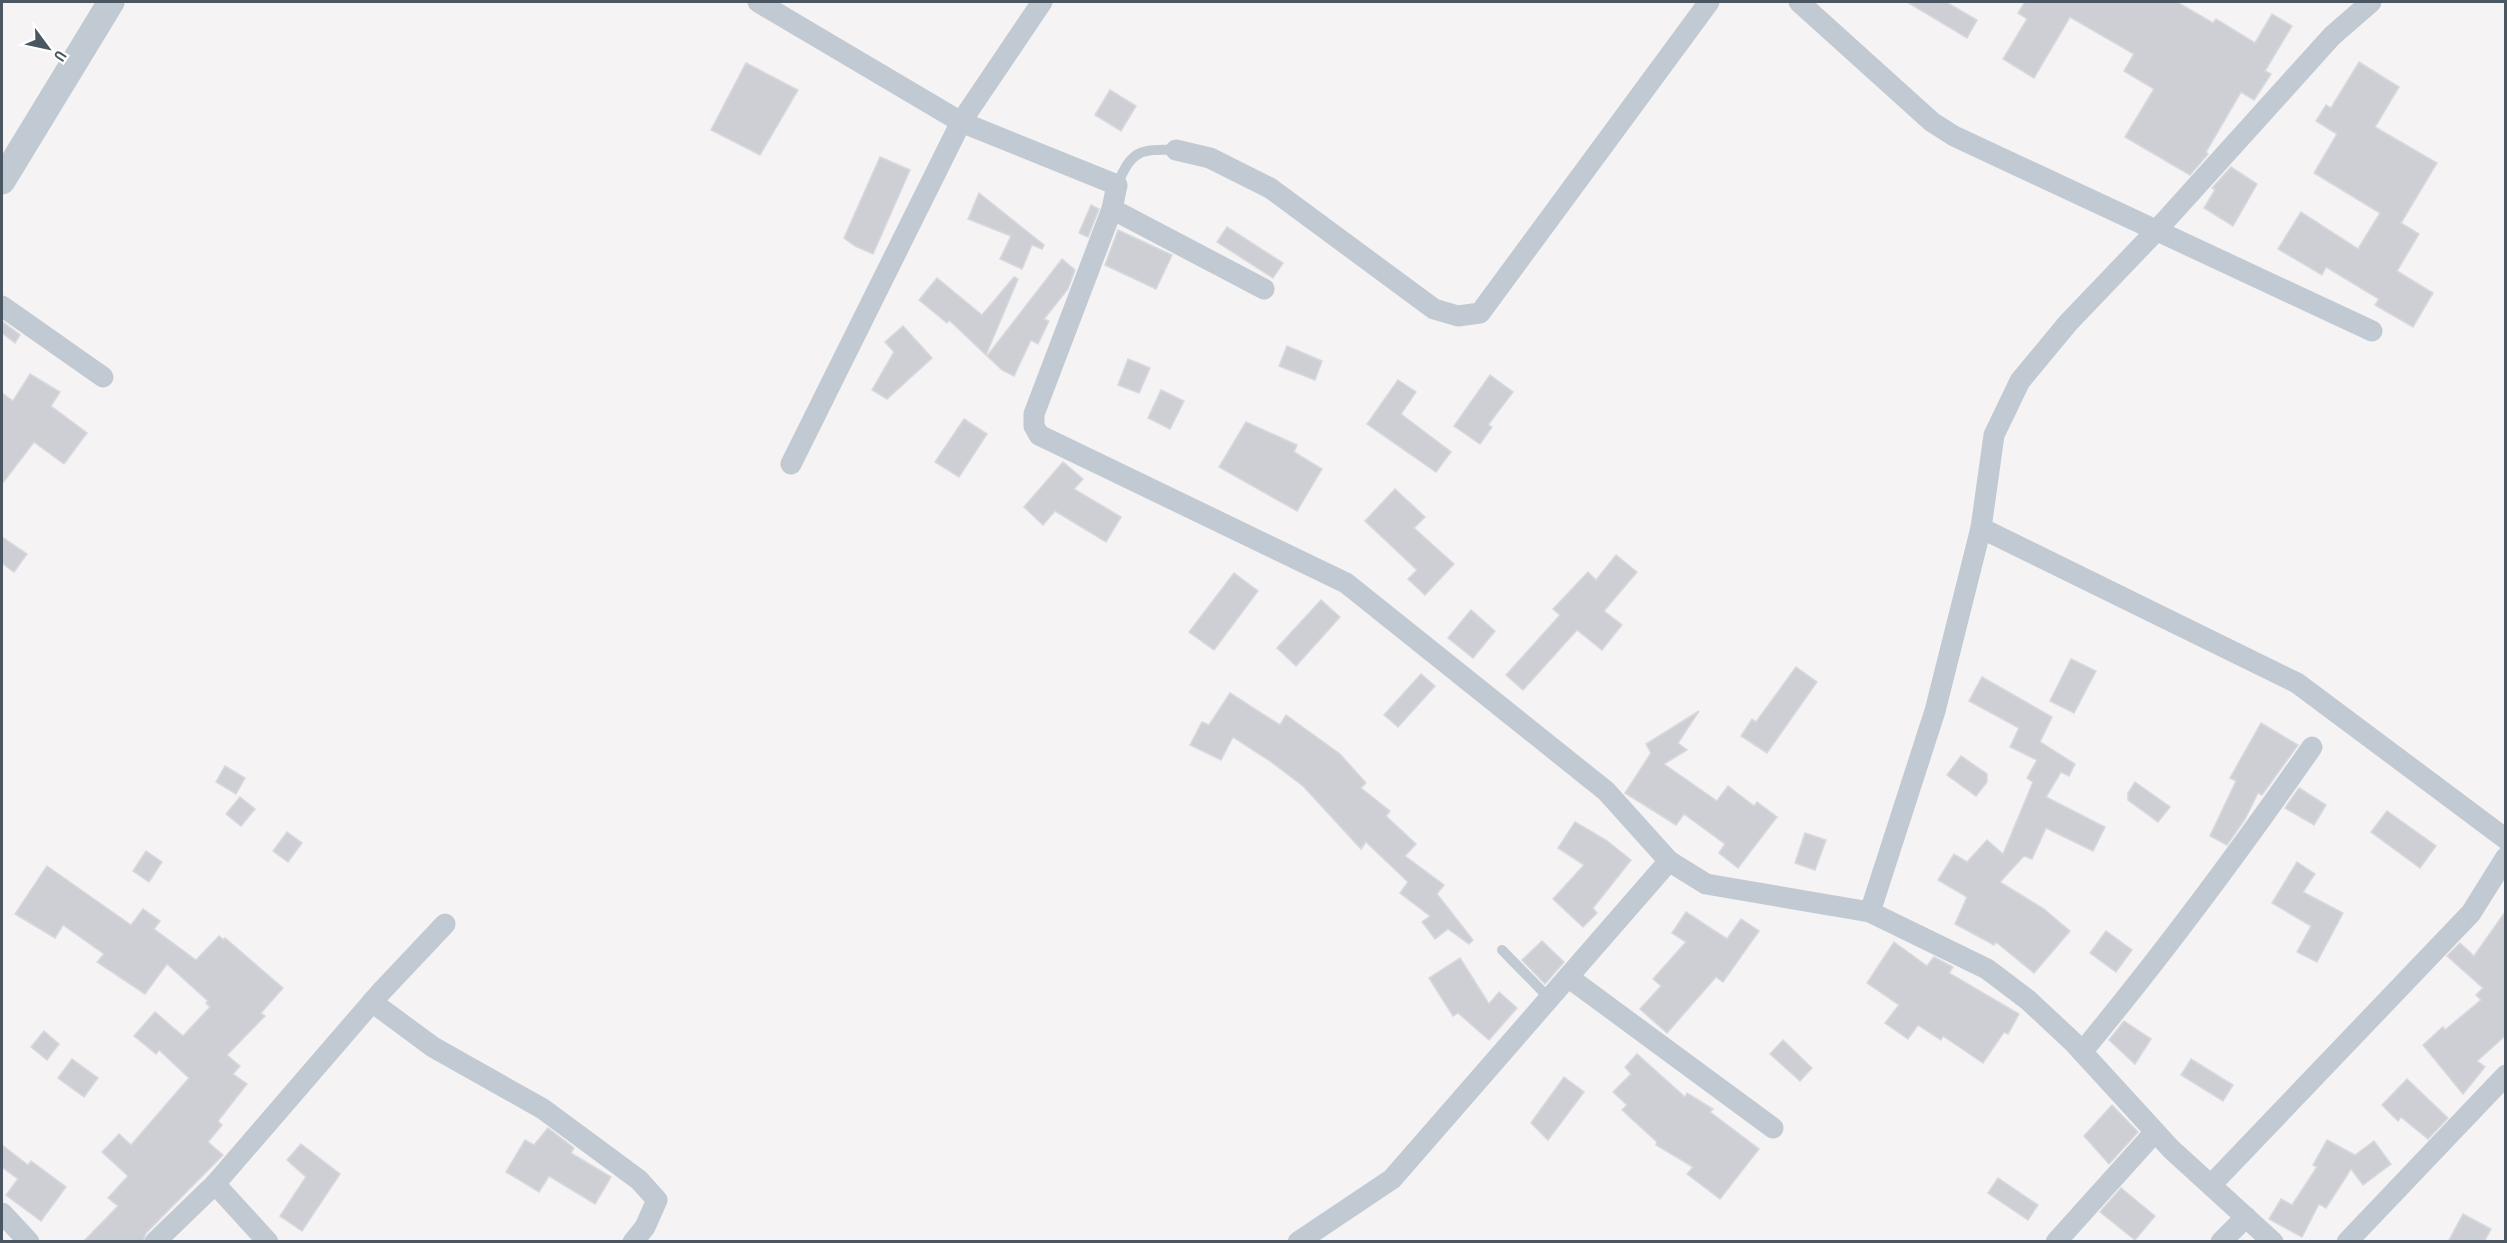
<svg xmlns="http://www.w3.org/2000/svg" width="2507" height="1243" viewBox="0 0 2507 1243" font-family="'PT Sans Narrow',sans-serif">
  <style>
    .building { fill: #cdcfd5; stroke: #d7d9de; stroke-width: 1.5 }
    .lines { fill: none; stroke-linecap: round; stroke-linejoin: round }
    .service { stroke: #c1cad2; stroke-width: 10 }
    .minor { stroke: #c1cad2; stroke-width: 21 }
    .tertiary { stroke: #c1cad2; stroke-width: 27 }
  </style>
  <rect width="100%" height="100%" fill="#f5f3f3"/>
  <g class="building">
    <path d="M 1907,2 L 1946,2 L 1977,20 L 1967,38 Z"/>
    <path d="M 2025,2 L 2177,2 L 2213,23 L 2216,19 L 2255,43 L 2272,14 L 2292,26 L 2265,71 L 2271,74 L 2254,100 L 2241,92 L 2206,152 L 2208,154 L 2190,175 L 2125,137 L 2154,89 L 2124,71 L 2134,54 L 2070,17 L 2034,78 L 2003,59 L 2027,19 L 2018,13 Z"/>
    <path d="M 2359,62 L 2399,87 L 2375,127 L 2437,163 L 2401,223 L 2419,234 L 2397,271 L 2433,293 L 2413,327 L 2375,305 L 2379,299 L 2326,267 L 2322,275 L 2278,249 L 2301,212 L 2358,249 L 2380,213 L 2314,173 L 2337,134 L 2316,121 L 2326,105 L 2331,108 Z"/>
    <path d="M 746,63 L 798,90 L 760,155 L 711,130 Z"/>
    <path d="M 1110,90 L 1136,106 L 1121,131 L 1095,115 Z"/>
    <path d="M 880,157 L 910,170 L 873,254 L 855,246 L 844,238 Z"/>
    <path d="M 2231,167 L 2257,184 L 2233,226 L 2204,208 L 2215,190 L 2212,188 Z"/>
    <path d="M 979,193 L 1044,245 L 1042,249 L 1032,245 L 1022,269 L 1000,259 L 1011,236 L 968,219 Z"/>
    <path d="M 1091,205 L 1099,209 L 1088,237 L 1079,233 Z"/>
    <path d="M 1227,227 L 1283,263 L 1273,278 L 1217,242 Z"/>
    <path d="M 1118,230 L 1172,255 L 1156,289 L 1105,265 Z"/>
    <path d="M 1062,259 L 1075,270 L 1068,289 L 1044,319 L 1049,321 L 1038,344 L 1031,340 L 1014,376 L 1002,370 L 987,356 Z"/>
    <path d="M 1014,277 L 1018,279 L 986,355 L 949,320 L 947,323 L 919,300 L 937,278 L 982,315 Z"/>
    <path d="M 2,321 L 20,335 L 15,343 L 2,333 Z"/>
    <path d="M 903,326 L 932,358 L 887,399 L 872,390 L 894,352 L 885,342 Z"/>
    <path d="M 1287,346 L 1322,361 L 1315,380 L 1279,366 Z"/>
    <path d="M 1128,359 L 1150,368 L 1139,393 L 1118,385 Z"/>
    <path d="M 30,374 L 60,392 L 51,406 L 87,433 L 64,464 L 34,442 L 2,484 L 2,393 L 13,401 Z"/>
    <path d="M 1490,375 L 1513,392 L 1488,425 L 1492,427 L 1480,444 L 1454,426 Z"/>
    <path d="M 1398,380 L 1416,392 L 1401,414 L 1451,452 L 1436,472 L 1367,424 Z"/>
    <path d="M 1161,390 L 1184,401 L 1170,429 L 1148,418 Z"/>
    <path d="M 964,419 L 987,434 L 959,477 L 935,462 Z"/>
    <path d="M 1246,422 L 1297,445 L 1294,452 L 1322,469 L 1297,511 L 1219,467 Z"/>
    <path d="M 1063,462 L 1083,479 L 1074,489 L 1121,517 L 1106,542 L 1055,511 L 1043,525 L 1024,507 Z"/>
    <path d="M 1395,489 L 1425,517 L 1414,528 L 1454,564 L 1425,595 L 1408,579 L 1417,570 L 1365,521 Z"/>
    <path d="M 2,537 L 27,554 L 14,572 L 2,563 Z"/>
    <path d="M 1616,555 L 1637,572 L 1604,611 L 1622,625 L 1602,650 L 1577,630 L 1523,690 L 1506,675 L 1560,615 L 1553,609 L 1588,572 L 1596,580 Z"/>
    <path d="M 1234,573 L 1258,591 L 1214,650 L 1189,632 Z"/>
    <path d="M 1321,600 L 1340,617 L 1296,666 L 1277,648 Z"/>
    <path d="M 1471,610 L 1495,631 L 1473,658 L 1448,638 Z"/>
    <path d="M 2071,659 L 2096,671 L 2074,713 L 2050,701 Z"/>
    <path d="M 1796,667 L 1817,682 L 1767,753 L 1741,736 L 1752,719 L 1756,722 Z"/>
    <path d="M 1421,674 L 1435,686 L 1398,727 L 1384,715 Z"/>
    <path d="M 1982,677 L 2052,717 L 2040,742 L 2075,764 L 2069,776 L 2061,772 L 2046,797 L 2105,827 L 2093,851 L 2046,828 L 2032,859 L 2024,856 L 2000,882 L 2044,909 L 2070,931 L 2034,973 L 1996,942 L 1994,945 L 1955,924 L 1967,897 L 1938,880 L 1954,854 L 1967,862 L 1987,840 L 2003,854 L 2033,782 L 2027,778 L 2037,760 L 2010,747 L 2019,728 L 1969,701 Z"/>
    <path d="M 1230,693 L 1280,725 L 1286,715 L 1340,754 L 1366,783 L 1361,788 L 1390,811 L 1386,816 L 1416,844 L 1405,856 L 1444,885 L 1437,894 L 1473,940 L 1469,944 L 1448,929 L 1435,939 L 1422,922 L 1430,916 L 1400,893 L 1408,882 L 1366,842 L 1361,849 L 1303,786 L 1270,761 L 1233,737 L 1221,760 L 1190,745 L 1202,722 L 1209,725 Z"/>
    <path d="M 1699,711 L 1678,743 L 1687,750 L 1664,764 L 1717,801 L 1728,786 L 1754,806 L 1757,802 L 1777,817 L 1738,868 L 1719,853 L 1725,844 L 1684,814 L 1676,825 L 1625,793 L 1651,753 L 1646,744 Z"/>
    <path d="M 2261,723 L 2298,745 L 2262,795 L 2258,793 L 2245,819 L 2227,845 L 2210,836 L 2236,781 L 2230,778 Z"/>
    <path d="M 1961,756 L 1987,774 L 1987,782 L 1976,796 L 1947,775 Z"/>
    <path d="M 225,766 L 245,778 L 236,794 L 216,782 Z"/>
    <path d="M 2135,782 L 2170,807 L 2158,822 L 2128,800 L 2128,793 Z"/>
    <path d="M 2299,788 L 2326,805 L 2314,825 L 2285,808 Z"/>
    <path d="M 240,797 L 255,809 L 241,826 L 226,814 Z"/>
    <path d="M 2387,811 L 2436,846 L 2420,868 L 2371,832 Z"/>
    <path d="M 1575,822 L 1606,840 L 1631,860 L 1593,908 L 1597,913 L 1583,927 L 1553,899 L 1584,865 L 1558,848 Z"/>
    <path d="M 287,832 L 302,843 L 288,862 L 273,851 Z"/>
    <path d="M 1805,833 L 1826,840 L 1815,870 L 1795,863 Z"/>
    <path d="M 146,851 L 162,862 L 149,882 L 133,871 Z"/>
    <path d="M 2297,862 L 2315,874 L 2303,892 L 2343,913 L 2317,962 L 2297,952 L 2311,926 L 2272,903 Z"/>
    <path d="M 47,866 L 131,925 L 143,909 L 160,921 L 154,929 L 196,960 L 219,936 L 224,940 L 225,938 L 283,988 L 261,1013 L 265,1016 L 227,1055 L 240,1066 L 233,1074 L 247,1084 L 218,1121 L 222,1125 L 208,1142 L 223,1155 L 146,1233 L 143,1242 L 83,1242 L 118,1206 L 108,1198 L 128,1176 L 102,1152 L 119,1134 L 131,1145 L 189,1078 L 159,1050 L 156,1054 L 134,1036 L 155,1012 L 183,1036 L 210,1007 L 206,1003 L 208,1001 L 167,964 L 145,994 L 97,962 L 104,954 L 63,925 L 55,938 L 15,914 Z"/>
    <path d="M 1686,912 L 1727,939 L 1741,919 L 1759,931 L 1723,982 L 1716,977 L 1667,1033 L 1640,1009 L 1661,986 L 1653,979 L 1686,942 L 1672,933 Z"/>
    <path d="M 2505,912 L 2505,1036 L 2477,1061 L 2485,1067 L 2463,1094 L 2423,1045 L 2443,1027 L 2445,1030 L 2481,1000 L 2476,995 L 2483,988 L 2447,956 L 2460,943 L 2474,956 Z"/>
    <path d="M 2106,931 L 2132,950 L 2116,972 L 2090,953 Z"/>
    <path d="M 1542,941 L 1564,962 L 1545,984 L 1522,960 Z"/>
    <path d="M 1894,942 L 1927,966 L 1934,957 L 1953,967 L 1949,973 L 2019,1014 L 2008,1034 L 2004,1032 L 1983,1063 L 1943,1036 L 1941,1040 L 1918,1025 L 1908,1039 L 1885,1023 L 1899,1005 L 1867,983 Z"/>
    <path d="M 1460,958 L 1489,1004 L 1499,992 L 1517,1008 L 1489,1040 L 1458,1013 L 1453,1016 L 1429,978 Z"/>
    <path d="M 2124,1021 L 2151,1039 L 2135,1064 L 2109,1040 Z"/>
    <path d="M 44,1031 L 59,1044 L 47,1060 L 31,1047 Z"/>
    <path d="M 1783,1040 L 1812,1068 L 1800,1081 L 1770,1054 Z"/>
    <path d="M 1637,1054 L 1685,1097 L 1687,1093 L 1713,1109 L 1710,1112 L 1759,1149 L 1720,1199 L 1687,1174 L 1693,1167 L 1656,1145 L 1657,1142 L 1622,1110 L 1627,1105 L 1613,1092 L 1631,1074 L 1625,1067 Z"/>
    <path d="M 72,1059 L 98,1078 L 84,1097 L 58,1078 Z"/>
    <path d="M 2191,1059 L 2233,1085 L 2223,1101 L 2181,1075 Z"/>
    <path d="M 1564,1077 L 1584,1092 L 1548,1140 L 1531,1123 Z"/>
    <path d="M 2407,1079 L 2448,1118 L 2428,1139 L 2401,1117 L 2398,1121 L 2382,1105 Z"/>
    <path d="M 2112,1105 L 2138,1132 L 2109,1164 L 2084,1136 Z"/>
    <path d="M 548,1128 L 574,1148 L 571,1153 L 611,1177 L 595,1204 L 549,1176 L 539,1192 L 506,1172 L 525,1140 L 534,1145 Z"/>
    <path d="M 2327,1140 L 2355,1155 L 2374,1141 L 2391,1164 L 2363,1185 L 2351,1169 L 2326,1208 L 2319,1204 L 2302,1237 L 2269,1219 L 2281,1199 L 2292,1205 L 2317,1167 L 2313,1165 Z"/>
    <path d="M 301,1144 L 340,1174 L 302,1231 L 280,1216 L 306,1177 L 287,1160 Z"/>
    <path d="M 2,1145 L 28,1165 L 31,1161 L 66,1187 L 41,1221 L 6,1195 L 18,1179 L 2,1167 Z"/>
    <path d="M 1998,1178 L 2038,1205 L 2028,1220 L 1988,1193 Z"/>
    <path d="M 2121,1188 L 2155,1216 L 2135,1240 L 2100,1212 Z"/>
    <path d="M 2463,1214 L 2491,1229 L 2484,1242 L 2448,1242 Z"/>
  </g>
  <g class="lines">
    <g class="service">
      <path d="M 1117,185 C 1132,150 1139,149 1176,150"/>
      <path d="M 1502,950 L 1549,998"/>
    </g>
    <g class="minor">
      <path d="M 758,2 L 961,122 L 1117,185 L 1112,209 L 1034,414 L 1034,426 L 1039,435 L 1346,583 L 1606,791 L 1669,861 L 1706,884 L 1870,912 L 1987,969 L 2028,1000 L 2073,1042 L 2171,1149 L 2273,1242"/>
      <path d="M 1799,2 L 1932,122 L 1954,136 L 2372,331"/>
      <path d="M 2371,2 L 2332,36 L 2156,231 L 2068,323 L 2020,381 L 1994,435 L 1981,528 L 2297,683 L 2506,839"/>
      <path d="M 1176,150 L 1210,158 L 1270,188 L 1434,309 L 1458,316 L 1480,313 L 1709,2"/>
      <path d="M 1112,209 L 1264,289"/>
      <path d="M 2,306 L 103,377"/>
      <path d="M 791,464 L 961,122 L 1042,2"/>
      <path d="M 1870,912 L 1935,711 L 1981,528"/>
      <path d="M 1568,977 L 1773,1128"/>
      <path d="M 372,1002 L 433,1047 L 543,1109 L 639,1180 L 657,1200 L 645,1227 L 633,1242"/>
      <path d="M 2082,1052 C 2163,954 2239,852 2312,747"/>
      <path d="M 215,1184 L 268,1242"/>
      <path d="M 2211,1185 L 2471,913 L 2506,857"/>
      <path d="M 2,1213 L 29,1242"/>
      <path d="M 155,1242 L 215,1184 L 379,994 L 445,924"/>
      <path d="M 1298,1242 L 1392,1179 L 1669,861"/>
      <path d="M 2056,1242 L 2155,1132"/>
      <path d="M 2221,1242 L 2246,1217"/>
      <path d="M 2347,1242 L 2506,1075"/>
    </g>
    <path class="tertiary" d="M 2,181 L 111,2"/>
  </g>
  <rect width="2507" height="1243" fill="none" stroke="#4a5661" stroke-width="6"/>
  <g transform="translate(48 48) rotate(123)" stroke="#ffffff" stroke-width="4.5" paint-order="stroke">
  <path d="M0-4.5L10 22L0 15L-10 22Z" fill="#4a5661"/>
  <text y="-9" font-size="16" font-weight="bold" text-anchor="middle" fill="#4a5661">U</text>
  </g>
</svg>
